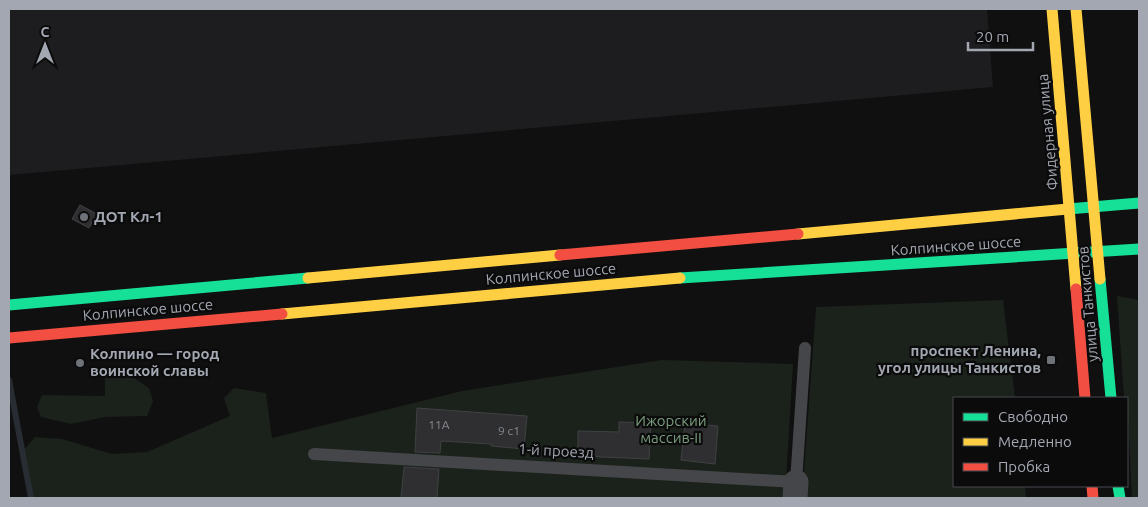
<svg xmlns="http://www.w3.org/2000/svg" width="1148" height="507" viewBox="0 0 1148 507" font-family="Ubuntu,sans-serif">
  <style>
    .built { fill: #1d1d1f }
    .green { fill: #1b211b }
    .lines { fill: none; stroke-linecap: round; stroke-linejoin: round }
    .stream { stroke: #272d33; stroke-width: 6 }
    .building { fill: #2f2f31; stroke: #404144 }
    .lane { stroke: #454649; stroke-width: 12 }
    .street { stroke: #454649; stroke-width: 25 }
    .fast { stroke: #16e098; stroke-width: 11 }
    .slow { stroke: #ffcf43; stroke-width: 11 }
    .jam { stroke: #f24e42; stroke-width: 11 }
    .poi-dot { fill: #6f7279; stroke: #0b0b0c; stroke-width: 2 }
    .labels { text-anchor: middle; stroke-width: 4.5; stroke-linejoin: round; paint-order: stroke }
    .number-label { font-size: 12px; fill: #858991 }
    .street-label { font-size: 15px; fill: #a2a7b1; stroke: #0b0b0c }
    .poi-label { font-size: 15px; font-weight: bold; fill: #a2a7b1; stroke: #0b0b0c; text-anchor: start }
    .park-label { font-size: 15px; fill: #799c7c; stroke: #0b0b0c }
  </style>
  <rect width="100%" height="100%" fill="#101011"/>
  <path class="built" d="M 9,9 L 987,9 L 993,87 L 9,175 Z"/>
  <g class="green">
    <path d="M 1117,296 L 1139,300 L 1139,498 L 1132,498 L 1127,398 L 1124,398 Z"/>
    <path d="M 1003,300 L 1015,398 L 954,398 L 954,486 L 1025,486 L 1026,498 L 802,498 L 816,307 Z"/>
    <path d="M 662,360 L 793,364 L 785,498 L 32,498 L 24,450 L 35,437 L 62,439 L 112,454 L 147,452 L 230,416 L 224,398 L 234,388 L 266,393 L 272,438 L 462,391 Z"/>
    <path d="M 131,376 L 149,388 L 153,401 L 147,416 L 105,417 L 71,424 L 41,417 L 37,407 L 42,395 L 105,396 L 105,377 Z"/>
  </g>
  <g class="lines">
    <path class="stream" d="M 9,380 L 31,498"/>
  </g>
  <g class="building">
    <path d="M 80,205 L 97,214 L 89,228 L 72,219 Z"/>
    <path d="M 417,408 L 527,416 L 524,449 L 491,446 L 491,444 L 441,441 L 440,453 L 415,452 Z"/>
    <path d="M 619,422 L 651,423 L 649,459 L 578,456 L 578,431 L 619,432 Z"/>
    <path d="M 685,423 L 718,426 L 715,464 L 681,460 Z"/>
    <path d="M 404,467 L 439,469 L 437,498 L 401,498 Z"/>
  </g>
  <g class="lines">
    <path class="lane" d="M 314,454 L 796,482 L 805,348"/>
    <path class="street" d="M 795,498 L 796,482"/>
    <g class="fast">
      <path d="M 1068,209 L 1139,203"/>
      <path d="M 680,278 L 1139,249"/>
      <path d="M 1100,279 L 1111,398"/>
      <path d="M 9,305 L 308,278"/>
      <path d="M 1118,486 L 1120,498"/>
    </g>
    <g class="slow">
      <path d="M 1052,9 L 1076,289"/>
      <path d="M 1076,9 L 1100,279"/>
      <path d="M 798,234 L 1068,209"/>
      <path d="M 308,278 L 560,255"/>
      <path d="M 282,314 L 680,278"/>
    </g>
    <g class="jam">
      <path d="M 560,255 L 798,234"/>
      <path d="M 1076,289 L 1085,398"/>
      <path d="M 9,338 L 282,314"/>
      <path d="M 1092,486 L 1093,498"/>
    </g>
  </g>
  <g class="poi-dot">
    <circle cx="84" cy="217" r="5"/>
    <rect x="1046" y="355" width="10" height="10" rx="2.5"/>
    <circle cx="80" cy="363" r="5"/>
  </g>
  <g class="labels">
    <g class="number-label">
      <text x="439" y="429">11А</text>
      <text x="509" y="435">9 с1</text>
    </g>
    <g class="street-label">
      <text transform="translate(1048 132) rotate(-95)" y="5">Фидерная улица</text>
      <text transform="translate(956 246) rotate(-4)" y="5">Колпинское шоссе</text>
      <text transform="translate(551 274) rotate(-5)" y="5">Колпинское шоссе</text>
      <text transform="translate(1088 304) rotate(-95)" y="5">улица Танкистов</text>
      <text transform="translate(148 310) rotate(-5)" y="5">Колпинское шоссе</text>
      <text transform="translate(556 451) rotate(3)" y="5">1-й проезд</text>
    </g>
    <g class="poi-label">
      <text x="94" y="222">ДОТ Кл-1</text>
      <text x="1041" y="356" text-anchor="end">проспект Ленина,<tspan x="1041" dy="17">угол улицы Танкистов</tspan></text>
      <text x="90" y="359">Колпино — город<tspan x="90" dy="17">воинской славы</tspan></text>
    </g>
    <g class="park-label">
      <text x="671" y="426">Ижорский<tspan x="671" dy="17">массив-II</tspan></text>
    </g>
  </g>
  <rect width="1148" height="507" fill="none" stroke="#a2a7b1" stroke-width="20"/>
  <rect x="953" y="397" width="175" height="90" fill="#0b0b0c" stroke="#47494e"/>
  <rect x="963" y="413" width="25" height="8" fill="#16e098" stroke="#47494e"/>
  <text x="998" y="422" font-size="15" fill="#a2a7b1">Свободно</text>
  <rect x="963" y="438" width="25" height="8" fill="#ffcf43" stroke="#47494e"/>
  <text x="998" y="447" font-size="15" fill="#a2a7b1">Медленно</text>
  <rect x="963" y="463" width="25" height="8" fill="#f24e42" stroke="#47494e"/>
  <text x="998" y="472" font-size="15" fill="#a2a7b1">Пробка</text>
  <g transform="translate(45 45)" stroke="#0b0b0c" stroke-width="4" paint-order="stroke">
  <path d="M0-4L9 19L0 12L-9 19Z" fill="#a2a7b1"/>
  <text y="-8" font-size="14" font-weight="bold" text-anchor="middle" fill="#a2a7b1">С</text>
  </g>
  <path d="M968 42v8h65v-8" fill="none" stroke="#a2a7b1" stroke-width="2.5"/>
  <text x="976" y="42" font-size="15" fill="#a2a7b1" stroke="#0b0b0c" stroke-width="4" paint-order="stroke">20 m</text>
</svg>
